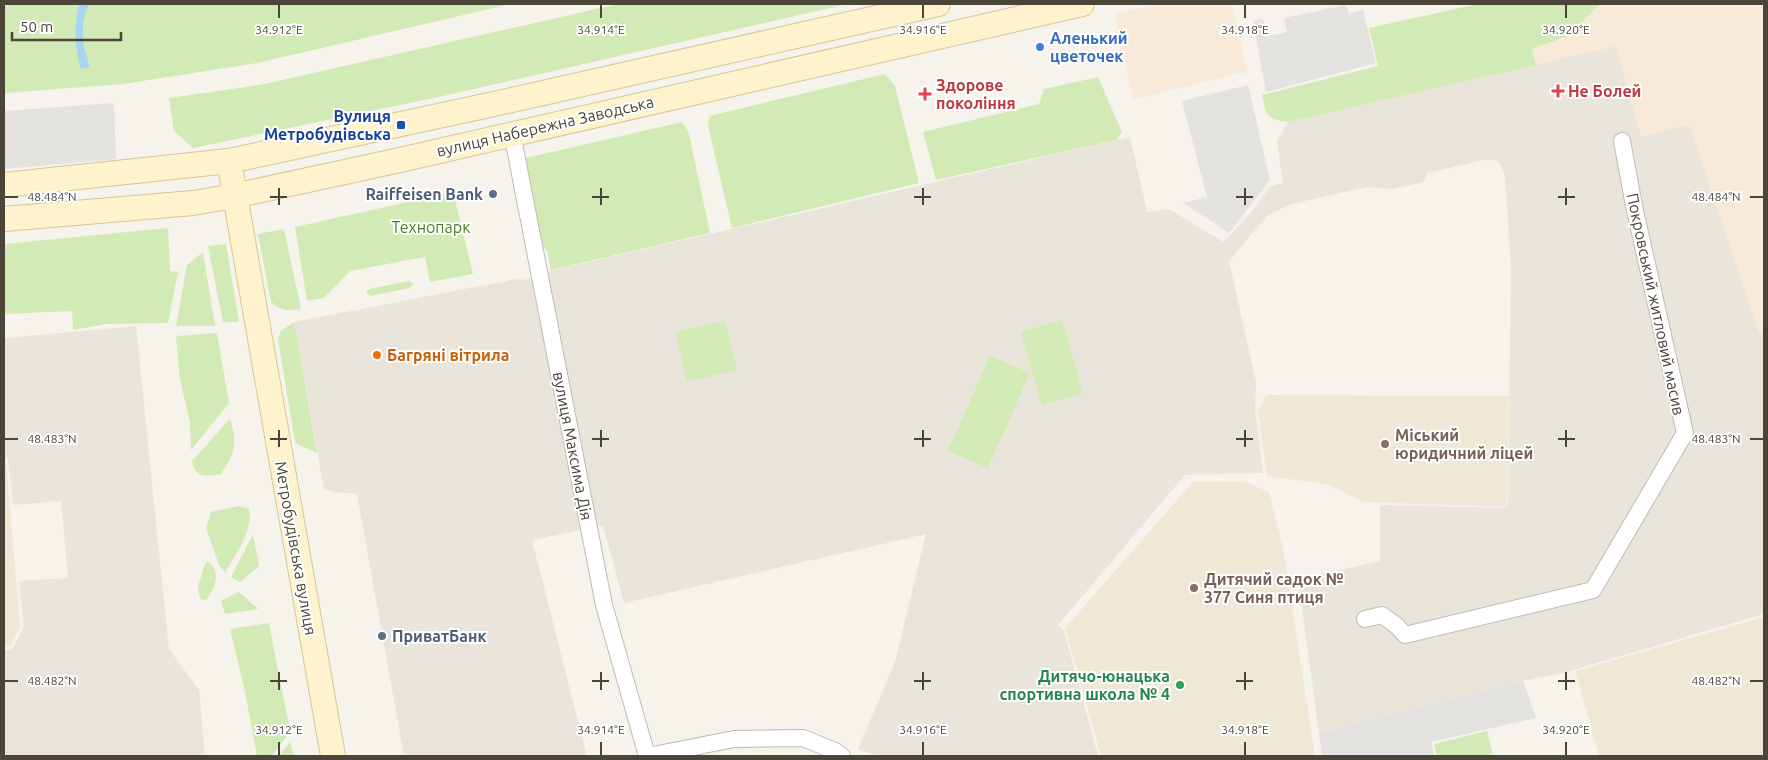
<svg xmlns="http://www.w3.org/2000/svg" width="1768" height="760" viewBox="0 0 1768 760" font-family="Ubuntu,sans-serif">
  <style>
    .residential { fill: #eae5da }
    .commercial { fill: #f7ead8 }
    .education { fill: #efe8d6 }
    .green { fill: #d2eab5 }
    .parking { fill: #e5e3e0 }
    .water { fill: #a9d4f2 }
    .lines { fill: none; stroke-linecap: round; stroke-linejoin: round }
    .street-casing { stroke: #c2bbae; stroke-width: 18 }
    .secondary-casing { stroke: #d6c79b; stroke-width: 26 }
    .street { stroke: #fff; stroke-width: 16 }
    .secondary { stroke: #fff3cd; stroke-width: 24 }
    .ticks { fill: none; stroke: #4b4439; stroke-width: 2 }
    .shop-dot { fill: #3f7fe0; stroke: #fff; stroke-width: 2 }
    .health-dot { fill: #e0444e; stroke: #fff; stroke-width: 2 }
    .transit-dot { fill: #1a4fb4; stroke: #fff; stroke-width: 2 }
    .service-dot { fill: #5c6f8a; stroke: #fff; stroke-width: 2 }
    .food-dot { fill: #e8710a; stroke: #fff; stroke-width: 2 }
    .education-dot { fill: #8d6e63; stroke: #fff; stroke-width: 2 }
    .leisure-dot { fill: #2e9e5b; stroke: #fff; stroke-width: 2 }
    .labels { text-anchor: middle; stroke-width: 4; stroke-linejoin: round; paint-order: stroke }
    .shop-label { font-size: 16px; font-weight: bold; fill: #366cbe; stroke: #fff; text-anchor: start }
    .health-label { font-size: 16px; font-weight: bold; fill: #be3a42; stroke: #fff; text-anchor: start }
    .transit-label { font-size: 16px; font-weight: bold; fill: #164399; stroke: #fff; text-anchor: end }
    .street-label { font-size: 16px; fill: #4b4439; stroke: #fff }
    .service-label { font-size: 16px; font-weight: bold; fill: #4e5e75; stroke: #fff; text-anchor: end }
    .park-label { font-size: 16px; fill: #4a7f2a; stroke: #fff }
    .food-label { font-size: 16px; font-weight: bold; fill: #c56008; stroke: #fff; text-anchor: start }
    .education-label { font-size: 16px; font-weight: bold; fill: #785e54; stroke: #fff; text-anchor: start }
    .leisure-label { font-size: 16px; font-weight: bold; fill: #27864d; stroke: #fff; text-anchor: end }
    .ticks-label { font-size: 12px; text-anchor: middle; fill: #4b4439; stroke: #fff; stroke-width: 4; stroke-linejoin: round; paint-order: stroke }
  </style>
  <rect width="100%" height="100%" fill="#f6f3ec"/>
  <g class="residential">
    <path d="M 1617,45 L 1641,137 L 1689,124 L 1759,332 L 1764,336 L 1764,614 L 1563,673 L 1523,681 L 1319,733 L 1298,579 L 1380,561 L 1380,505 L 1508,508 L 1511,267 L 1505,177 L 1499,162 L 1489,159 L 1427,173 L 1424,182 L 1392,189 L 1366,187 L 1292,204 L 1268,215 L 1229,261 L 1256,383 L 1255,410 L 1263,473 L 1185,475 L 1058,625 L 1064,631 L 1098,756 L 877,756 L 858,749 L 895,662 L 926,534 L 624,603 L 603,525 L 532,540 L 587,756 L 404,756 L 357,494 L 335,492 L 324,489 L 294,322 L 516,279 L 524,280 L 545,272 L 1130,137 L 1147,212 L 1169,209 L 1224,242 L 1252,211 L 1271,186 L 1283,183 L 1277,141 L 1288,122 Z"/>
    <path d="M 136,326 L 169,649 L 199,690 L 205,756 L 4,756 L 4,650 L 12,649 L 24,627 L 19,581 L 68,578 L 61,501 L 13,505 L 8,458 L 4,458 L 4,338 Z"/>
  </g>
  <g class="commercial">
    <path d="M 1162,4 L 1232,4 L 1247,72 L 1133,99 L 1114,14 Z"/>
    <path d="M 1600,4 L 1764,4 L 1764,336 L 1759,332 L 1689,124 L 1641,137 L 1616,46 L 1536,65 L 1532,49 L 1568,36 Z"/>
  </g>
  <g class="education">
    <path d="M 1266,395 L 1509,396 L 1507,507 L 1364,502 L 1326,484 L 1267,476 L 1258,411 Z"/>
    <path d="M 4,459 L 6,459 L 20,626 L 11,646 L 4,647 Z"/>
    <path d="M 1193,482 L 1246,482 L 1269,492 L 1283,547 L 1315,756 L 1101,756 L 1065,628 Z"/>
    <path d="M 1764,617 L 1764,756 L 1599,756 L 1575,671 Z"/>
  </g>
  <g class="green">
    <path d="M 4,4 L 511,4 L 257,63 L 123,84 L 4,93 Z"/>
    <path d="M 618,4 L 848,4 L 439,97 L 193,148 L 174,131 L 169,98 L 260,85 Z"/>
    <path d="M 1478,4 L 1600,4 L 1568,36 L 1532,49 L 1536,65 L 1288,122 C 1267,119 1266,115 1262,95 L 1378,66 L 1369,28 Z"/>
    <path d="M 885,74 L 895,86 L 919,183 L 732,228 L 708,126 L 709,116 Z"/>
    <path d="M 1098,77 L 1122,132 L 1116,140 L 936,180 L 923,132 L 1039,104 L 1044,89 Z"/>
    <path d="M 682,122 L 689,134 L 710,233 L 551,270 L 547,250 L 542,245 L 527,175 L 526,158 Z"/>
    <path d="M 453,192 L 473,274 L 430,282 L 425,257 L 350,271 L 324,298 L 307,301 L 295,227 Z"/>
    <path d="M 168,228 L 170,271 L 178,272 L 168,323 L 106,324 L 73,330 L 72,311 L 4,314 L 4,244 Z"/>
    <path d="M 284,229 L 301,309 C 288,311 279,311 271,301 L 258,234 Z"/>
    <path d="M 226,244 L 239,322 L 223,322 L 208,246 Z"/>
    <path d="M 203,252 L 215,326 L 176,326 L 187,265 Z"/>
    <path d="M 409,281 L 413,284 L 410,288 L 370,296 L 366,293 L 369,289 Z"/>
    <path d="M 1062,320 L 1083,393 L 1042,405 L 1021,332 Z"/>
    <path d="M 725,321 L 737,370 L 687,382 L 675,332 Z"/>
    <path d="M 294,322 L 317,453 L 299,445 L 295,442 L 278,339 L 281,331 Z"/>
    <path d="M 217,333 L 229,403 L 191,450 L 190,423 L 180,379 L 176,336 Z"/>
    <path d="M 990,356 L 1030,373 L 988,468 L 948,451 Z"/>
    <path d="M 230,419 C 238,443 235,454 221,474 C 208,476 194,479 192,461 Z"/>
    <path d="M 239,506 L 249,509 C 254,530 235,555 225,573 L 219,565 L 206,528 L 211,512 Z"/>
    <path d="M 253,534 L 259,566 L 240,582 L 231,577 Z"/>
    <path d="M 208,562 C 222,572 215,589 206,600 L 200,599 L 198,586 L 205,564 Z"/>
    <path d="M 239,592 L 258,609 L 225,614 L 221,601 Z"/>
    <path d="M 269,623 L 290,732 L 273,754 L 270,756 L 257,756 L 245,692 L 230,629 Z"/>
    <path d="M 1487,731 L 1493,756 L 1437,756 L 1434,744 Z"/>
    <path d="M 290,742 L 294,756 L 279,756 Z"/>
  </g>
  <g class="parking">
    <path d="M 1346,5 L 1349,13 L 1363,10 L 1376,63 L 1266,92 L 1253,21 L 1263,19 L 1267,36 L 1287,32 L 1284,18 Z"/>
    <path d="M 1248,85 L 1270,180 L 1229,233 L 1183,203 L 1207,197 L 1182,101 Z"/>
    <path d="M 114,103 L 116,159 L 4,169 L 4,111 Z"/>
    <path d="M 1523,681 L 1536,718 L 1431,742 L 1434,756 L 1322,756 L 1319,733 Z"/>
  </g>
  <path class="water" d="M 79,4 L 89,4 C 82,18 81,36 85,51 C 87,57 89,61 89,67 L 81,69 C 74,46 74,27 79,4 Z"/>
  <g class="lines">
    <defs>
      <g id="street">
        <path d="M 512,133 L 604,605 L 647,756"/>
        <path d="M 1365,619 L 1382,615 L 1397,626 L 1405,635 L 1593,590 L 1685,433 L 1634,206 L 1622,141"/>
        <path d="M 648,756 L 734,739 L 803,738 L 835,751 L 842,756"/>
      </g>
      <g id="secondary">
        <path d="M 229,161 L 333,756"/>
        <path d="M 4,185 L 229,161 L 494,104 L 938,4"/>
        <path d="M 4,219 L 193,203 L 234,196 L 400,160 L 1082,4"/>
      </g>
    </defs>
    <use href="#street" class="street-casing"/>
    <use href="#secondary" class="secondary-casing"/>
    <use href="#street" class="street"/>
    <use href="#secondary" class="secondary"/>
  </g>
  <path class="ticks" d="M 279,5 L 279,18M 601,5 L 601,18M 923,5 L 923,18M 1245,5 L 1245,18M 1566,5 L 1566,18M 279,188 L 279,205M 601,188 L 601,205M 923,188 L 923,205M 1245,188 L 1245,205M 1566,188 L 1566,205M 5,197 L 18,197M 270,197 L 287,197M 592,197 L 609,197M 914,197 L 931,197M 1236,197 L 1253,197M 1558,197 L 1575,197M 1750,197 L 1763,197M 279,430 L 279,447M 601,430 L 601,447M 923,430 L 923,447M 1245,430 L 1245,447M 1566,430 L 1566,447M 5,439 L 18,439M 270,439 L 287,439M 592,439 L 609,439M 914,439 L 931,439M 1236,439 L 1253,439M 1558,439 L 1575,439M 1750,439 L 1763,439M 279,672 L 279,690M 601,672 L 601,690M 923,672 L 923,690M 1245,672 L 1245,690M 1566,672 L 1566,690M 5,681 L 18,681M 270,681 L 287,681M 592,681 L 609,681M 914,681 L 931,681M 1236,681 L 1253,681M 1558,681 L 1575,681M 1750,681 L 1763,681M 279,742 L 279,755M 601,742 L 601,755M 923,742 L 923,755M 1245,742 L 1245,755M 1566,742 L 1566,755"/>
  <circle class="shop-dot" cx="1040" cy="47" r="5"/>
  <g class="health-dot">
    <path d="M1555.5 83.5h5v5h5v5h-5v5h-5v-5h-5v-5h5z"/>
    <path d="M922.5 86.5h5v5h5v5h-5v5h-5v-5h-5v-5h5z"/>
  </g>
  <rect class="transit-dot" x="396" y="120" width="10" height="10" rx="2.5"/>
  <g class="service-dot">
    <circle cx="493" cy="194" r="5"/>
    <circle cx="382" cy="636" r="5"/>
  </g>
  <circle class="food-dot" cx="377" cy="355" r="5"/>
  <g class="education-dot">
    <circle cx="1385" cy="444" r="5"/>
    <circle cx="1194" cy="588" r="5"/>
  </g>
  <circle class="leisure-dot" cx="1180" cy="685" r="5"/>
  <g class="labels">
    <g class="shop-label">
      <text x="1050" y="44">Аленький<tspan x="1050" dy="18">цветочек</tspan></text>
    </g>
    <g class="health-label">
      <text x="936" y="91">Здорове<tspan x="936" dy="18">покоління</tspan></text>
      <text x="1568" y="97">Не Болей</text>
    </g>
    <g class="transit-label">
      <text x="391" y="122">Вулиця<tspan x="391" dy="18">Метробудівська</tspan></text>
    </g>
    <g class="street-label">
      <text transform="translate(545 126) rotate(-13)" y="6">вулиця Набережна Заводська</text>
      <text transform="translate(1656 304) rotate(78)" y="6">Покровський житловий масив</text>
      <text transform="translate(573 446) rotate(79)" y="6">вулиця Максима Дія</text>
      <text transform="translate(296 548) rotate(80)" y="6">Метробудівська вулиця</text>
    </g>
    <g class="service-label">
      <text x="483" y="200">Raiffeisen Bank</text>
      <text x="392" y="642" text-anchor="start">ПриватБанк</text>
    </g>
    <g class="park-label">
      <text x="431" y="233">Технопарк</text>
    </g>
    <g class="food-label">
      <text x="387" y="361">Багряні вітрила</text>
    </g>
    <g class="education-label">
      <text x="1395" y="441">Міський<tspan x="1395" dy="18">юридичний ліцей</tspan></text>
      <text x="1204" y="585">Дитячий садок №<tspan x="1204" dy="18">377 Синя птиця</tspan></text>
    </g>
    <g class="leisure-label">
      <text x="1170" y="682">Дитячо-юнацька<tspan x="1170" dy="18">спортивна школа № 4</tspan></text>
    </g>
  </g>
  <g class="ticks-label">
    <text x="279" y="34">34.912°E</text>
    <text x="601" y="34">34.914°E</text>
    <text x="923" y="34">34.916°E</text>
    <text x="1245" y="34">34.918°E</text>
    <text x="1566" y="34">34.920°E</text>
    <text x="52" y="201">48.484°N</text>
    <text x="1716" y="201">48.484°N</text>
    <text x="52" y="443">48.483°N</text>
    <text x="1716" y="443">48.483°N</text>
    <text x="52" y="685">48.482°N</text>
    <text x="1716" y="685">48.482°N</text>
    <text x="279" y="734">34.912°E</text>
    <text x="601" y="734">34.914°E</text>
    <text x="923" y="734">34.916°E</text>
    <text x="1245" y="734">34.918°E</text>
    <text x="1566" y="734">34.920°E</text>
  </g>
  <rect width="1768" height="760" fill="none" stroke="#4b4439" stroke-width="10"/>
  <path d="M12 32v8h109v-8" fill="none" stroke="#4b4439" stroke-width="2.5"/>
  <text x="20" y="32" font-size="15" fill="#4b4439" stroke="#ffffff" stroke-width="4" paint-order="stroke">50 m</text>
</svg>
